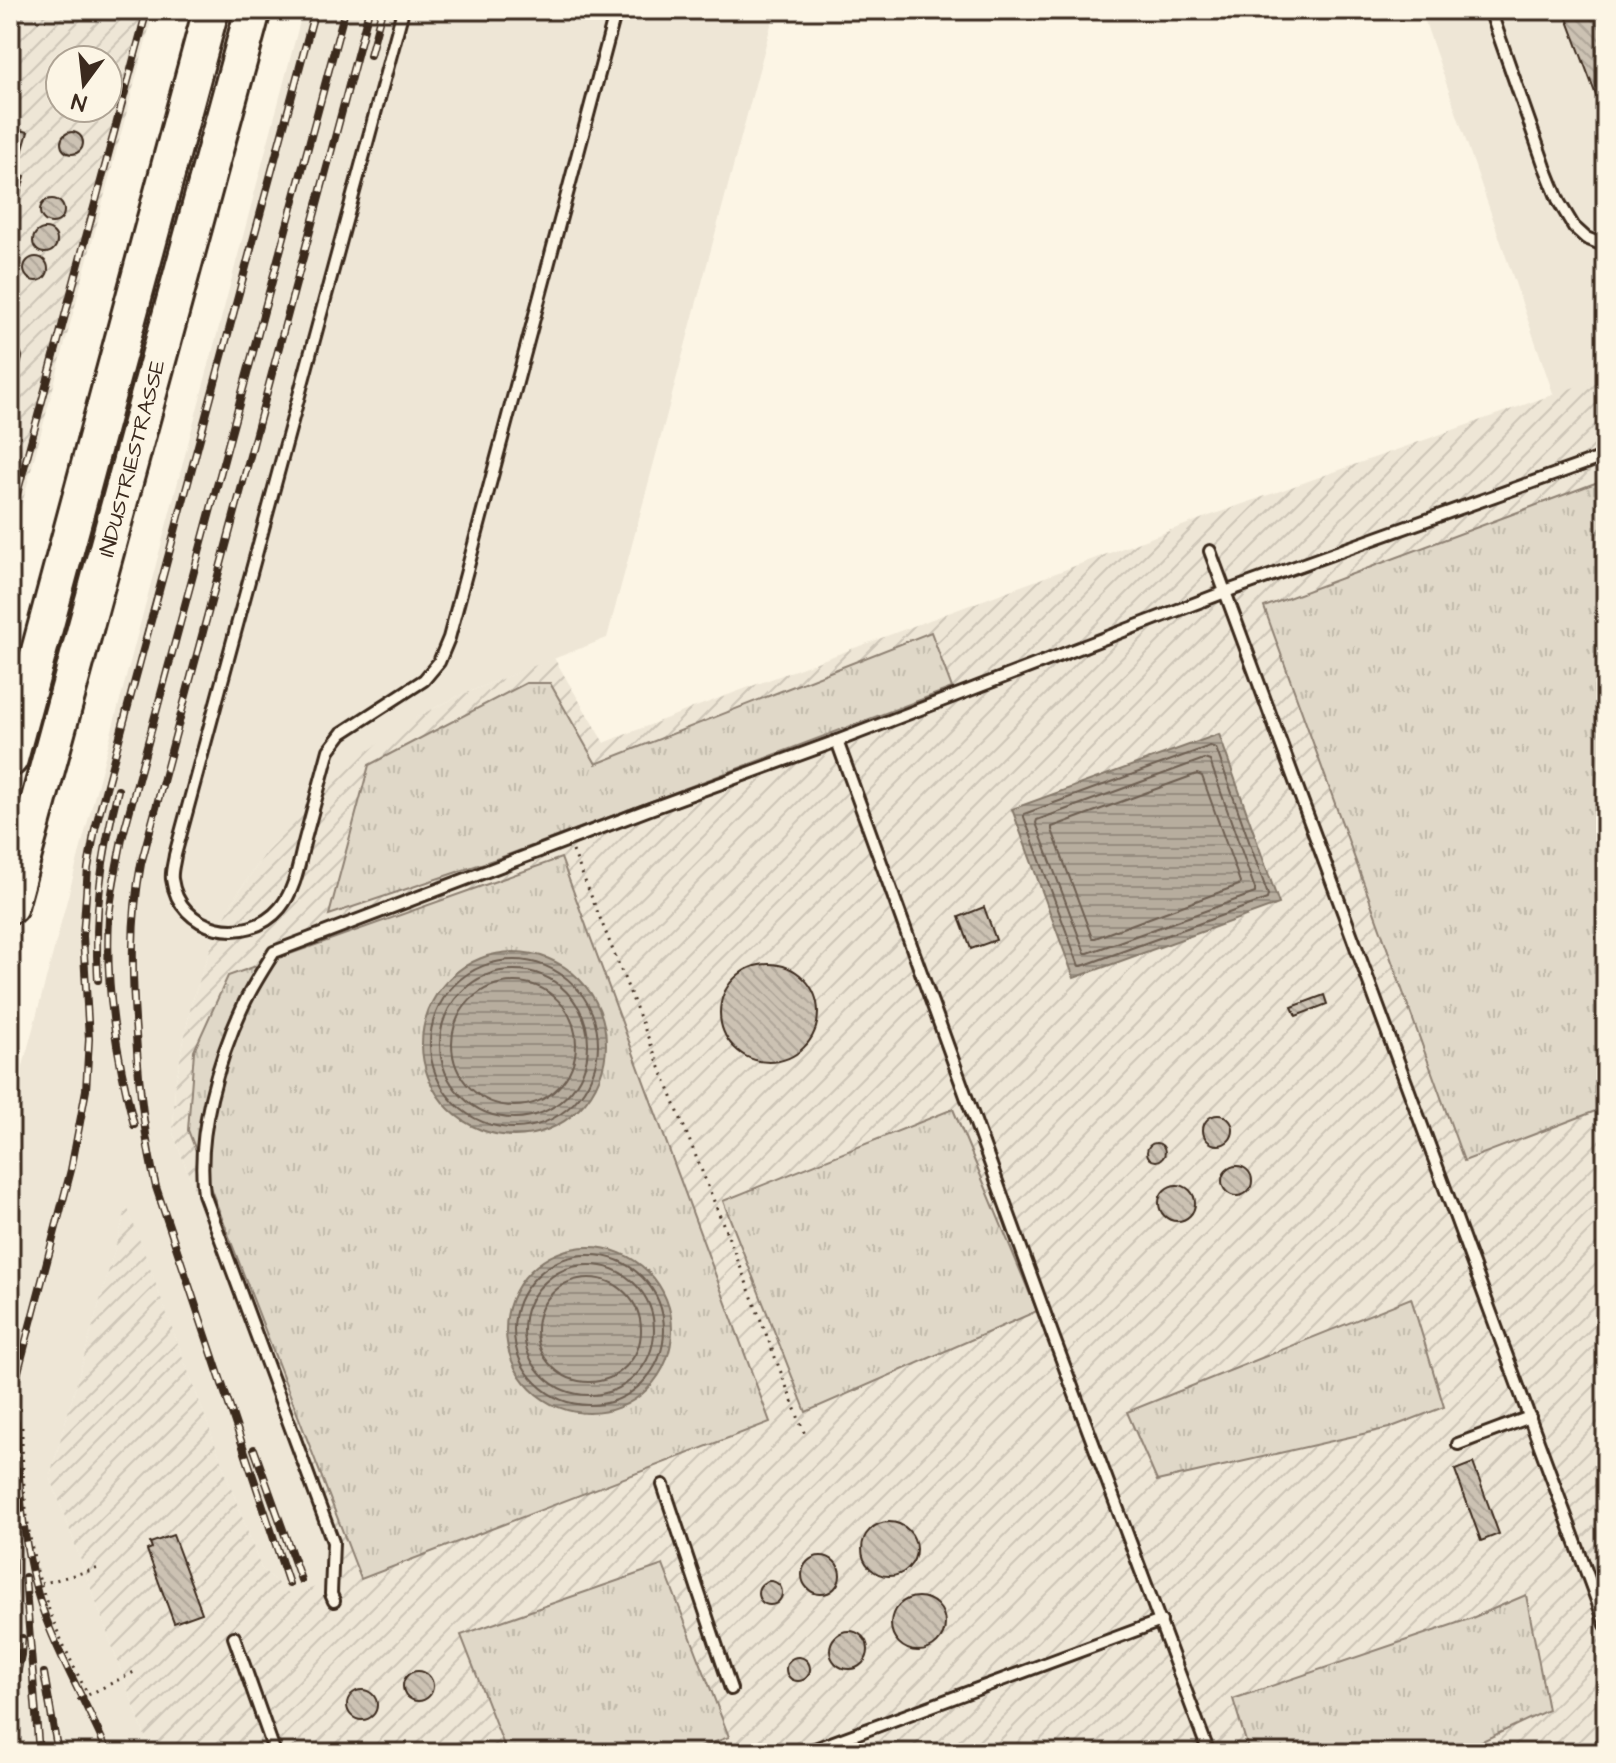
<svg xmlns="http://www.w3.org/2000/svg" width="1616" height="1763" viewBox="0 0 1616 1763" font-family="'Architects Daughter',sans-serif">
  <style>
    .built { fill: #eee6d6 }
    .industrial { fill: url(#industrial-furrows); fill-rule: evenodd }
    .grass { fill: url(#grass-tufts); stroke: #8e8173; stroke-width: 2 }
    .water { fill: url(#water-rules); stroke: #85796b; stroke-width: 2 }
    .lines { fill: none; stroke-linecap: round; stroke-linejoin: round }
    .shore { stroke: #6d5e51; stroke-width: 2 }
    .building { fill: url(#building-back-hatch); stroke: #3b2a1e; stroke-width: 2 }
    .service-casing { stroke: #3b2a1e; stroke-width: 16 }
    .trunk-casing { stroke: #3b2a1e; stroke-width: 40 }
    .path { stroke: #3b2a1e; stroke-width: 3; stroke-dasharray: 2 6; stroke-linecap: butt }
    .service { stroke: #fcf5e5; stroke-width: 10 }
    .trunk { stroke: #fcf5e5; stroke-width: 34 }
    .rail-casing { stroke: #3b2a1e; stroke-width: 8 }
    .rail { stroke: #fcf5e5; stroke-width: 5; stroke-dasharray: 15; stroke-linecap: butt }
    .labels { text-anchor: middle; stroke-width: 8; stroke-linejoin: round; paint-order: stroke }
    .street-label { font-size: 22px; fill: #3b2a1e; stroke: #fcf5e5 }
  </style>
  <defs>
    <pattern id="industrial-furrows" width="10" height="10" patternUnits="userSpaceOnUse" patternTransform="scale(2)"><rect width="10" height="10" fill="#eee6d6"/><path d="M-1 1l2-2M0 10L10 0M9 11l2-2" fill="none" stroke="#cdc5b7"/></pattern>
    <pattern id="grass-tufts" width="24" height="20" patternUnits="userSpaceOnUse" patternTransform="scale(2)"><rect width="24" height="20" fill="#e0d8c8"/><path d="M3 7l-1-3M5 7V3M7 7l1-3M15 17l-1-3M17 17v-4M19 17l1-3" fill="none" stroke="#c1baab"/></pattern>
    <pattern id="water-rules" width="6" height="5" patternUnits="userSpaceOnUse" patternTransform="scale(2)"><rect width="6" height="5" fill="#b7ad9e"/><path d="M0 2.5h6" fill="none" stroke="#968d80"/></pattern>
    <pattern id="building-back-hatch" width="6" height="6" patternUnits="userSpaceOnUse" patternTransform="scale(2)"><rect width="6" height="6" fill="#ccc2b3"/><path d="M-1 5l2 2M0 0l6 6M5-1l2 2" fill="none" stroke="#b0a79a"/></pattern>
  </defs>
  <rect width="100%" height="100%" fill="#fcf5e5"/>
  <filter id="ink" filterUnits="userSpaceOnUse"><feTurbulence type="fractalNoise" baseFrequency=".0125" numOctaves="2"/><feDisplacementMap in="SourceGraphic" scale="16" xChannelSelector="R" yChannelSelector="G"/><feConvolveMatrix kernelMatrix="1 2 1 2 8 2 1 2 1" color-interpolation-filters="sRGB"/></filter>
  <g filter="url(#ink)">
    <g class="built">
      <path d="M 303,10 L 775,10 L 607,638 L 461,695 L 418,716 L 272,844 L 240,890 L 216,932 L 191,1005 L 175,1085 L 173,1133 L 327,1544 L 323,1585 L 292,1597 L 261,1568 L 127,1207 L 50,1476 L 151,1753 L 10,1753 L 10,1115 Z"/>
      <path d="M 1421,10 L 1606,10 L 1606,376 L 1554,396 Z"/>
    </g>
    <g class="industrial">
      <path d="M 10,10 L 154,10 L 10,549 ZM 60,60 L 108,60 L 108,108 L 60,108 Z"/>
      <path d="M 1606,376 L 1606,1753 L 151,1753 L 50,1476 L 127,1206 L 261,1568 L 292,1596 L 323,1584 L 327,1544 L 173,1133 L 175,1085 L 191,1005 L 216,932 L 240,890 L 272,844 L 300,809 L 344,768 L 418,716 L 461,695 L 554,658 L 604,743 L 693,708 L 1209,516 Z"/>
    </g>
    <g class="grass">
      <path d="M 1606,479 L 1606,1107 L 1464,1161 L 1264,607 Z"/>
      <path d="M 931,632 L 952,688 L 505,856 L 329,915 L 369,765 L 526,683 L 550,683 L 596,764 Z"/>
      <path d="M 561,858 L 770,1422 L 361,1579 L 188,1130 L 194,1051 L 228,976 Z"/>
      <path d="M 953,1109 L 1037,1311 L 806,1412 L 723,1201 Z"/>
      <path d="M 1411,1298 L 1444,1407 L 1389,1428 L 1157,1481 L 1127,1412 Z"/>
      <path d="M 663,1565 L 729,1737 L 685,1753 L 507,1753 L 461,1635 Z"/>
      <path d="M 1526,1595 L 1548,1710 L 1457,1753 L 1260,1753 L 1248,1748 L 1233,1699 L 1472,1618 Z"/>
    </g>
    <g class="water">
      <path d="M 1219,734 L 1279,904 L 1074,978 L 1012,809 Z"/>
      <circle cx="514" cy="1044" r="92"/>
      <circle cx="589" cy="1330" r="83"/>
    </g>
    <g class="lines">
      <g class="shore">
        <path d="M 1210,746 L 1216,748 L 1268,895 L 1267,899 L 1082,966 L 1079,966 L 1024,817 L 1024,814 Z"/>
        <path d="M 1204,759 L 1210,761 L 1255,889 L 1255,893 L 1088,953 L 1085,953 L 1036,823 L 1037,820 Z"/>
        <path d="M 1197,774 L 1202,776 L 1240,882 L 1239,885 L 1095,938 L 1092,938 L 1052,830 L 1052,827 Z"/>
        <circle cx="514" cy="1044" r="84"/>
        <circle cx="514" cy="1044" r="74"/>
        <circle cx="514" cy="1044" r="62"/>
        <circle cx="589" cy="1330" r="75"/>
        <circle cx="589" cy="1330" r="65"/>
        <circle cx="589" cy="1330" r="52"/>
      </g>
    </g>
    <g class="building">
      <path d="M 10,10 L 18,10 L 10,38 Z"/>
      <path d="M 1564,10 L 1606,10 L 1606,122 Z"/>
      <path d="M 10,127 L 28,132 L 16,174 L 25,176 L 18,201 L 10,199 Z"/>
      <circle cx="72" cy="143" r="11"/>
      <circle cx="52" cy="211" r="12"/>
      <circle cx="45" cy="241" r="12"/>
      <circle cx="36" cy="269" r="12"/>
      <path d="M 984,907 L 996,940 L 971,949 L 959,917 Z"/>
      <circle cx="769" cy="1013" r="49"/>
      <path d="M 1324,995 L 1327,1004 L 1296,1016 L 1292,1007 Z"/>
      <circle cx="1218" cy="1130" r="15"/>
      <circle cx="1156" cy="1152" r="9"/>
      <circle cx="1237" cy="1181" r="15"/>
      <circle cx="1177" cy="1203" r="18"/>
      <path d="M 1473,1463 L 1499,1534 L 1481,1541 L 1455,1470 Z"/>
      <circle cx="889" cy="1549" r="27"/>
      <path d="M 173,1535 L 202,1613 L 174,1623 L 147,1550 L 152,1548 L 150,1543 Z"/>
      <circle cx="821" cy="1575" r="19"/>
      <circle cx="770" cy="1593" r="12"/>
      <circle cx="918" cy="1624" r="27"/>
      <circle cx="849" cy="1650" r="19"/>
      <circle cx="798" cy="1669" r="12"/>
      <circle cx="418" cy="1686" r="15"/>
      <circle cx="362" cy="1705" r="15"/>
    </g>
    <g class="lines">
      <defs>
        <g id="service">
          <path d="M 403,10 L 175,855 C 174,863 171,871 172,879 C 179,932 247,947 280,908 C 296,889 299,862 305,839 C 313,809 321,779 329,750 L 342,733 L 424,680 L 439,662 L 449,638 L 616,10"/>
          <path d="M 1490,10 L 1545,167 L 1559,202 L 1574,227 L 1586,238 L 1606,246"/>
          <path d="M 10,346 L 15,357 L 10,375"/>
          <path d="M 1210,551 L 1606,1625"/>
          <path d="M 837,741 L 1053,1336 L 1209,1753"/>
          <path d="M 1458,1444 L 1530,1417"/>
          <path d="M 663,1485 L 731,1689"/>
          <path d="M 334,1601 L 331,1594 L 333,1542 L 204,1194 C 196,1135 218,1060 243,1006 C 251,988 263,970 274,952 L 650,809 L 837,741 L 1225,592 L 1606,456"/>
          <path d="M 234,1637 L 275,1753"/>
          <path d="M 804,1753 L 1161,1621"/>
          <path d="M 1593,1753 L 1606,1748"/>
        </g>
        <g id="trunk">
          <path d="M 10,759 L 211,10"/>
          <path d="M 10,906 L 253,10"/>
        </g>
      </defs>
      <use href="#service" class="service-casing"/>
      <use href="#trunk" class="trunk-casing"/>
      <g class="path">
        <path d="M 573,851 L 740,1266 L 805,1435"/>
        <path d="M 22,1427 C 22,1486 27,1548 47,1604 C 58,1636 73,1665 88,1695 L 138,1670"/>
        <path d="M 10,1547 L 32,1545"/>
        <path d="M 41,1584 L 99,1568"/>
        <path d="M 77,1700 L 88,1695"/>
      </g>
      <use href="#service" class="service"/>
      <use href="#trunk" class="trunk"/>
      <defs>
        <g id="rail">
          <path d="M 370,55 L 382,10"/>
          <path d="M 10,520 L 147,10"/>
          <path d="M 98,980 C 94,912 101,857 118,790"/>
          <path d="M 134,1125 C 117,1057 105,988 109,918 C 111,892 117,865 122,839 L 345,10"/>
          <path d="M 10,1402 L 71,1170 L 86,1090 L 89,1039 L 83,936 L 88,868 L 95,829 L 315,10"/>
          <path d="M 16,1422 C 19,1492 23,1564 50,1629 C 67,1671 90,1711 108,1753"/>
          <path d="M 254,1449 L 301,1580"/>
          <path d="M 25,1577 L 39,1753"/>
          <path d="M 289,1584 L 156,1187 C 144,1136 139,1087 136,1035 C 132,978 130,921 141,864 L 369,10"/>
          <path d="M 10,1622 L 13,1590 L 12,1502"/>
          <path d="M 44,1673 L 58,1753"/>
          <path d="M 10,1708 L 21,1655 L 22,1638"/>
        </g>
      </defs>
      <use href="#rail" class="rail-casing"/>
      <use href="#rail" class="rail"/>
    </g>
  </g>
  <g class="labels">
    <g class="street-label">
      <text transform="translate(131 458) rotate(-75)" y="8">INDUSTRIESTRASSE</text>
    </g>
  </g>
  <rect width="1616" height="1763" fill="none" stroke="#fcf5e5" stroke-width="40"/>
  <rect x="20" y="20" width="1576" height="1723" fill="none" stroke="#3b2a1e" stroke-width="3" filter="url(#ink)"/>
  <g transform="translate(84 84) rotate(195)"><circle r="38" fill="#fcf5e5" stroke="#afa495" stroke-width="2"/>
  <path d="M0-6L14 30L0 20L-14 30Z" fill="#3b2a1e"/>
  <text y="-12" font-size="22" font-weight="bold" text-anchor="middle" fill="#3b2a1e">N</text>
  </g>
</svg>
